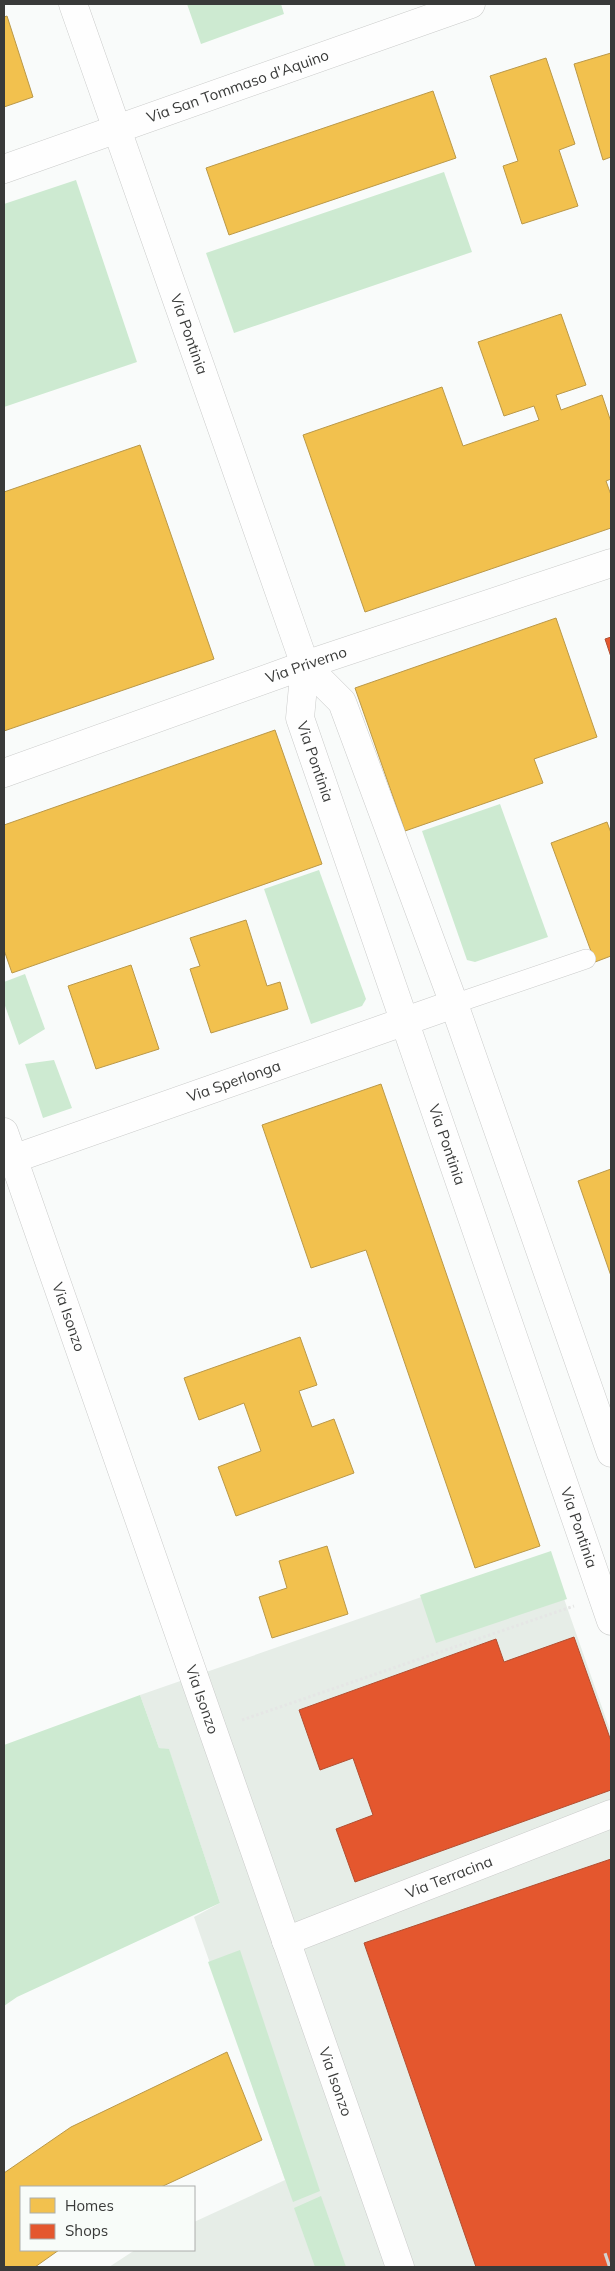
<svg xmlns="http://www.w3.org/2000/svg" width="615" height="2271" viewBox="0 0 615 2271" font-family="Mulish,sans-serif">
  <style>
    .built { fill: #e6ede7 }
    .green { fill: #cdead1 }
    .homes { fill: #f2c14e; stroke: #ba9848 }
    .shops { fill: #e4572e; stroke: #b14e31 }
    .lines { fill: none; stroke-linecap: round; stroke-linejoin: round }
    .minor-tunnel { stroke: #d3d4d3; stroke-width: 28; stroke-dasharray: 28 14; stroke-linecap: butt }
    .service-casing { stroke: #cacbca; stroke-width: 20 }
    .minor-casing { stroke: #cacbca; stroke-width: 29 }
    .secondary-casing { stroke: #cacbca; stroke-width: 29 }
    .path { stroke: #e5e6e5; stroke-width: 3; stroke-dasharray: 2.5 2.5; stroke-linecap: butt }
    .service { stroke: #fefefe; stroke-width: 19 }
    .minor { stroke: #fefefe; stroke-width: 28 }
    .secondary { stroke: #fefefe; stroke-width: 28 }
    .labels { text-anchor: middle; stroke-width: 5; stroke-linejoin: round; paint-order: stroke }
    .street-label { font-size: 15px; fill: #393a39; stroke: #f8fcf9 }
  </style>
  <rect width="100%" height="100%" fill="#f9fbfa"/>
  <path class="built" d="M 548,1553 L 611,1733 L 611,2267 L 109,2267 L 135,2250 L 194,2250 L 194,2222 L 285,2180 L 194,1917 L 220,1903 L 169,1750 L 159,1748 L 140,1695 Z"/>
  <g class="green">
    <path d="M 187,4 L 281,4 L 284,14 L 201,44 Z"/>
    <path d="M 444,172 L 472,252 L 234,333 L 206,253 Z"/>
    <path d="M 76,180 L 137,362 L 4,407 L 4,204 Z"/>
    <path d="M 500,804 L 548,937 L 475,962 L 467,960 L 422,831 Z"/>
    <path d="M 319,870 L 366,999 L 362,1006 L 311,1024 L 264,889 Z"/>
    <path d="M 25,974 L 45,1029 L 19,1045 L 4,1003 L 4,982 Z"/>
    <path d="M 54,1060 L 72,1108 L 43,1118 L 25,1064 Z"/>
    <path d="M 551,1551 L 567,1599 L 436,1643 L 420,1595 Z"/>
    <path d="M 140,1695 L 159,1748 L 169,1749 L 220,1903 L 17,1997 L 4,2006 L 4,1745 Z"/>
    <path d="M 240,1950 L 320,2191 L 293,2202 L 208,1962 Z"/>
    <path d="M 321,2196 L 346,2267 L 315,2267 L 294,2208 Z"/>
  </g>
  <g class="homes">
    <path d="M 7,16 L 33,97 L 4,107 L 4,17 Z"/>
    <path d="M 611,53 L 611,157 L 603,160 L 574,64 Z"/>
    <path d="M 546,58 L 575,144 L 559,150 L 578,206 L 522,224 L 503,166 L 518,161 L 490,76 Z"/>
    <path d="M 433,91 L 456,158 L 229,235 L 206,168 Z"/>
    <path d="M 561,314 L 586,385 L 556,395 L 561,410 L 602,395 L 611,422 L 611,479 L 606,481 L 611,495 L 611,528 L 365,612 L 303,435 L 442,387 L 463,446 L 539,420 L 534,406 L 504,416 L 478,342 Z"/>
    <path d="M 140,445 L 214,659 L 4,731 L 4,492 Z"/>
    <path d="M 556,618 L 597,737 L 534,759 L 543,783 L 405,831 L 355,688 Z"/>
    <path d="M 275,730 L 322,864 L 12,973 L 4,950 L 4,825 Z"/>
    <path d="M 607,822 L 611,833 L 611,956 L 595,962 L 551,843 Z"/>
    <path d="M 246,920 L 267,986 L 280,982 L 288,1009 L 211,1033 L 190,969 L 200,966 L 190,938 Z"/>
    <path d="M 131,965 L 159,1049 L 96,1069 L 68,986 Z"/>
    <path d="M 381,1084 L 540,1546 L 475,1568 L 366,1250 L 311,1268 L 262,1125 Z"/>
    <path d="M 611,1169 L 611,1276 L 578,1181 Z"/>
    <path d="M 300,1337 L 317,1385 L 299,1391 L 312,1427 L 334,1419 L 354,1473 L 236,1516 L 218,1467 L 261,1451 L 244,1403 L 199,1420 L 184,1378 Z"/>
    <path d="M 327,1546 L 348,1614 L 272,1638 L 259,1597 L 287,1588 L 279,1561 Z"/>
    <path d="M 227,2052 L 262,2140 L 161,2187 L 21,2187 L 21,2250 L 59,2250 L 35,2267 L 4,2267 L 4,2173 L 71,2127 Z"/>
  </g>
  <g class="shops">
    <path d="M 611,637 L 611,657 L 605,639 Z"/>
    <path d="M 574,1637 L 611,1741 L 611,1790 L 355,1882 L 336,1829 L 373,1815 L 353,1758 L 320,1770 L 299,1710 L 496,1639 L 504,1662 Z"/>
    <path d="M 611,1859 L 611,2267 L 476,2267 L 364,1943 Z"/>
  </g>
  <g class="lines">
    <path class="minor-tunnel" d="M 608,2267 L 611,2266"/>
    <defs>
      <path id="service" d="M 454,1004 L 586,959"/>
      <g id="minor">
        <path id="s1" d="M 73,4 L 305,665 L 300,718 L 611,1621"/>
        <path id="s2" d="M 4,169 L 471,4"/>
        <path d="M 305,665 L 342,702 L 454,1004 L 611,1453"/>
        <path id="s3" d="M 4,773 L 305,665 L 611,563"/>
        <path id="s4" d="M 13,1159 L 454,1004"/>
        <path id="s5" d="M 286,1941 L 611,1814"/>
      </g>
      <g id="secondary">
        <path id="s6" d="M 4,1132 L 400,2267"/>
      </g>
    </defs>
    <use href="#service" class="service-casing"/>
    <use href="#minor" class="minor-casing"/>
    <use href="#secondary" class="secondary-casing"/>
    <path class="path" d="M 242,1720 L 574,1606"/>
    <use href="#service" class="service"/>
    <use href="#minor" class="minor"/>
    <use href="#secondary" class="secondary"/>
  </g>
  <g class="labels">
    <g class="street-label">
      <text dy="5" stroke="none"><textPath href="#s2" startOffset="248">Via San Tommaso d'Aquino</textPath></text>
      <text dy="5" stroke="none"><textPath href="#s1" startOffset="350">Via Pontinia</textPath></text>
      <text dy="5" stroke="none"><textPath href="#s3" startOffset="321">Via Priverno</textPath></text>
      <text dy="5" stroke="none"><textPath href="#s1" startOffset="800">Via Pontinia</textPath></text>
      <text dy="5" stroke="none"><textPath href="#s4" startOffset="234">Via Sperlonga</textPath></text>
      <text dy="5" stroke="none"><textPath href="#s1" startOffset="1205">Via Pontinia</textPath></text>
      <text dy="5" stroke="none"><textPath href="#s6" startOffset="196">Via Isonzo</textPath></text>
      <text dy="5" stroke="none"><textPath href="#s1" startOffset="1610">Via Pontinia</textPath></text>
      <text dy="5" stroke="none"><textPath href="#s6" startOffset="601">Via Isonzo</textPath></text>
      <text dy="5" stroke="none"><textPath href="#s5" startOffset="175">Via Terracina</textPath></text>
      <text dy="5" stroke="none"><textPath href="#s6" startOffset="1006">Via Isonzo</textPath></text>
    </g>
  </g>
  <rect width="615" height="2271" fill="none" stroke="#393a39" stroke-width="10"/>
  <rect x="20" y="2186" width="175" height="65" fill="#f8fcf9" stroke="#acaeac"/>
  <rect x="30" y="2198" width="25" height="15" fill="#f2c14e" stroke="#acaeac"/>
  <text x="65" y="2211" font-size="15" fill="#393a39">Homes</text>
  <rect x="30" y="2224" width="25" height="15" fill="#e4572e" stroke="#acaeac"/>
  <text x="65" y="2236" font-size="15" fill="#393a39">Shops</text>
</svg>
